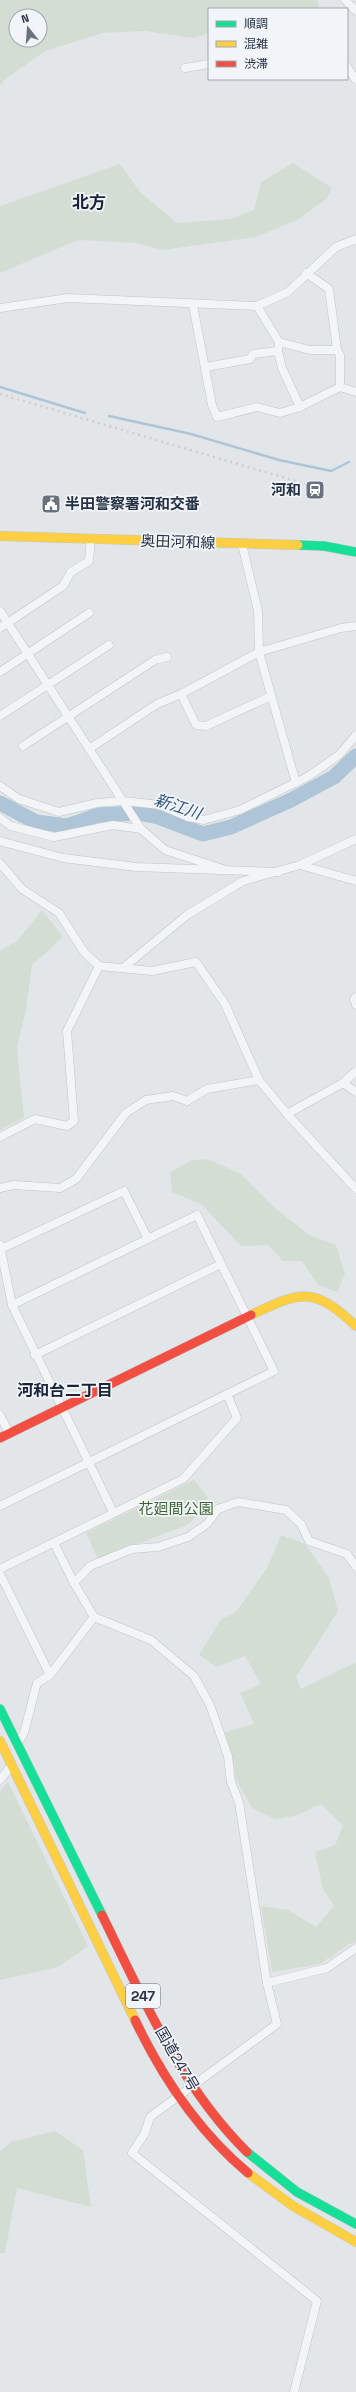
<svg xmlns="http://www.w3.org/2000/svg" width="356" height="2392" viewBox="0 0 356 2392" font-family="'Space Grotesk','Noto Sans JP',sans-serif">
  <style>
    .green { fill: #d4ddd3; fill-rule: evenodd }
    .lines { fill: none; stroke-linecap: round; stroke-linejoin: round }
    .stream { stroke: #aec4d7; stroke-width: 2.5 }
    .river { stroke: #aec4d7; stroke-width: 15 }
    .street-casing { stroke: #c1c4c7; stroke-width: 9 }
    .fast-casing { stroke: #c1c4c7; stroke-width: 10 }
    .slow-casing { stroke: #c1c4c7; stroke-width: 10 }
    .jam-casing { stroke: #c1c4c7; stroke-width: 10 }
    .street { stroke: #f3f4f5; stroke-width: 8 }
    .fast { stroke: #16e098; stroke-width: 9 }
    .slow { stroke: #ffcf43; stroke-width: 9 }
    .jam { stroke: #f24e42; stroke-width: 9 }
    .rail { stroke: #ccced1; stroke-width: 2.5; stroke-dasharray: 2 4; stroke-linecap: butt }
    .labels { text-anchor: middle; stroke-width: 3.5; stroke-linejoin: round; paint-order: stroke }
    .shield { fill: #f1f4f8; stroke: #646d7b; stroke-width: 1 }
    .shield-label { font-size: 14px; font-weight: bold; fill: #273345 }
    .poi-label { font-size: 15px; font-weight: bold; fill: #273345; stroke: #f1f4f8; text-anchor: end }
    .street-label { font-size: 15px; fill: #273345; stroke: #f1f4f8 }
    .park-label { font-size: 15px; fill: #3e6233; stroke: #f1f4f8 }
    .water-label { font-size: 16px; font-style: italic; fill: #2d547e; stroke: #f1f4f8 }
    .neighbourhood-label { font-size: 16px; font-weight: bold; fill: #1a2436; stroke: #f1f4f8 }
    .quarter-label { font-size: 17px; font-weight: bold; fill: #1a2436; stroke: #f1f4f8 }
  </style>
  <rect width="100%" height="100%" fill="#e3e6e9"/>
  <g class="green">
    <path d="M 0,0 L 317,0 L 320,9 L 209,9 L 209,33 L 193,38 L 145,31 L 103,33 L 45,51 L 4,80 L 0,86 ZM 16,16 L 40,16 L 40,40 L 16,40 Z"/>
    <path d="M 293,163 L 332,188 L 326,199 L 297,220 L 256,237 L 163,250 L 135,243 L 78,240 L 0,273 L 0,206 L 120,164 L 140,192 L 177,223 L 230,219 L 254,210 L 261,182 Z"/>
    <path d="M 42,910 L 63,937 L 32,965 L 26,1009 L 17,1048 L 24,1118 L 0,1130 L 0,951 L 18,940 Z"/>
    <path d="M 208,1159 L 241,1174 L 276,1209 L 311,1236 L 336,1245 L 345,1274 L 337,1292 L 318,1285 L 302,1261 L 283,1261 L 268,1245 L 241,1246 L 201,1204 L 172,1192 L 170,1172 L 192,1160 Z"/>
    <path d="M 194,1480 L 208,1498 L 191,1522 L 184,1526 L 98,1559 L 86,1533 Z"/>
    <path d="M 281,1535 L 305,1544 L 329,1578 L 338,1611 L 296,1677 L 301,1689 L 356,1662 L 356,1942 L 349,1944 L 320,1964 L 272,1972 L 261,1906 L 288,1910 L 316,1927 L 334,1906 L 323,1889 L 315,1852 L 335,1845 L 343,1826 L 321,1804 L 295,1816 L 275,1819 L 252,1808 L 237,1781 L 225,1732 L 254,1724 L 240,1693 L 261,1684 L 245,1656 L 217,1667 L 199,1655 L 221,1619 L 235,1613 L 267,1568 Z"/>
    <path d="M 8,1782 L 88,1946 L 58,1967 L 0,1980 L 0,1791 Z"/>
    <path d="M 55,2131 L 83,2150 L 91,2207 L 17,2188 L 5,2253 L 0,2253 L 0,2151 L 11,2142 Z"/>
  </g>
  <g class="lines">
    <g class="stream">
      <path d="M 0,387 L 85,413"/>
      <path d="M 109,416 L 191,434 L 279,460 L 331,471 L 349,462"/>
    </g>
    <path class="river" d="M 0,803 L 36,822 L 67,826 L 98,815 L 138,813 L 158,817 L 203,834 L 231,827 L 291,800 L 334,777 L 356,756"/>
    <defs>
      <g id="street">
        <path d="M 345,0 L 356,11"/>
        <path d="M 347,67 L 356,80"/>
        <path d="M 185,68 L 209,64"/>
        <path d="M 306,273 L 329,289 L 337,350 L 340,355 L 340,387"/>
        <path d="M 193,305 L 212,405 L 217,417 L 257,407 L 280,413 L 300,407 L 340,387 L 356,392"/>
        <path d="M 257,306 L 279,342 L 278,351 L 282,368 L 300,407"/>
        <path d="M 0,308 L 68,298 L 257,306 L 288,292 L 336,247 L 356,239"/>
        <path d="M 279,342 L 310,350 L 337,350"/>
        <path d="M 206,367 L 250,359 L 253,354 L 278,351"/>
        <path d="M 242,544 L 258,611 L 259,652 L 296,783"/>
        <path d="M 0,611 L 141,829 L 165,850 L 223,869"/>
        <path d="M 0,628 L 63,586 L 71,572 L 89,561 L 91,538"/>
        <path d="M 0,672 L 89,613"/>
        <path d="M 181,694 L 196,725 L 206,726 L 271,696"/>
        <path d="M 0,716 L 109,645"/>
        <path d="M 23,746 L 155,660 L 167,657"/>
        <path d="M 89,749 L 157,704 L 181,694 L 259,652 L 341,628 L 356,626"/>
        <path d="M 0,786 L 19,799 L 59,812 L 97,803 L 123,801 L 160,805 L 188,817 L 204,820 L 240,810 L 309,776 L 339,755 L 356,735"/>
        <path d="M 0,818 L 11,826 L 54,837 L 113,825 L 141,829"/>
        <path d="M 0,841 L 63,858 L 136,867 L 278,872"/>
        <path d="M 0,863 L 22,889 L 59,913 L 84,952 L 99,966 L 152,971 L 196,962 L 225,1004 L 259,1080 L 287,1114 L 356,1189"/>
        <path d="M 300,865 L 356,881"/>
        <path d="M 123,968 L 187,915 L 243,881 L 300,865 L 356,839"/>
        <path d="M 356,997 L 354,999 L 356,1005"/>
        <path d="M 343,1083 L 356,1092"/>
        <path d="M 287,1114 L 343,1083 L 356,1071"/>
        <path d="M 0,1137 L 35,1119 L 67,1126 L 74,1121 L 67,1031 L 99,966"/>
        <path d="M 0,1188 L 13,1185 L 60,1188 L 76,1179 L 126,1113 L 146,1100 L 173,1096 L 187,1101 L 207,1089 L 259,1080"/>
        <path d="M 0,1245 L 12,1305 L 113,1512"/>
        <path d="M 1,1249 L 124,1191 L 148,1239"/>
        <path d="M 35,1355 L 221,1264"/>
        <path d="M 0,1415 L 9,1433"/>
        <path d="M 0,1506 L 274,1371 L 197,1215 L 12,1305"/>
        <path d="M 54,1543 L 74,1583 L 94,1617 L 151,1640 L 194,1676 L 210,1705 L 228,1756 L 231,1782 L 239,1802 L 267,1983 L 277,2024 L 150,2117 L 145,2133 L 132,2153 L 317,2301 L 294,2392"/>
        <path d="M 0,1569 L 183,1479 L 237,1418 L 227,1394"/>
        <path d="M 0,1574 L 50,1675"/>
        <path d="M 74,1583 L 90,1566 L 132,1549 L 158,1547 L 188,1537 L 207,1524 L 218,1509 L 238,1502 L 286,1510 L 301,1524 L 309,1541 L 347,1554 L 356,1567"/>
        <path d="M 17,1744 L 24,1733 L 37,1683 L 50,1675 L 94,1617"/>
        <path d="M 0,1780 L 12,1765"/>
        <path d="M 267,1983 L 327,1968 L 356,1948"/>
      </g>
      <g id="fast">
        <path d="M 298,545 L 324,546 L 356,552"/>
        <path d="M 0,1709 L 102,1915"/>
        <path d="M 247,2152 L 297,2192 L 356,2224"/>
      </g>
      <g id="slow">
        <path d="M 0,536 L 298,545"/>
        <path d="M 251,1315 C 301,1291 313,1286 356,1326"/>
        <path d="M 0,1741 L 135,2020"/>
        <path d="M 248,2173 L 293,2206 L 356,2242"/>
      </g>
      <g id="jam">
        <path d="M 0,1438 L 251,1315"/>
        <path d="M 102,1915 C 143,1998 180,2086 247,2152"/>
        <path d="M 135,2020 C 163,2079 198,2131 248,2173"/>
      </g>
    </defs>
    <use href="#street" class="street-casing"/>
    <use href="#fast" class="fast-casing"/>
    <use href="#slow" class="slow-casing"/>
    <use href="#jam" class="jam-casing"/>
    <use href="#street" class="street"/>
    <use href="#fast" class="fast"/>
    <use href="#slow" class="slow"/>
    <use href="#jam" class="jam"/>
    <path class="rail" d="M 0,394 L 316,487"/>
  </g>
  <defs>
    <symbol id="station-square" viewBox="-11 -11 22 22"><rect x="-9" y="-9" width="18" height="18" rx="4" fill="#69727e" stroke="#f1f4f8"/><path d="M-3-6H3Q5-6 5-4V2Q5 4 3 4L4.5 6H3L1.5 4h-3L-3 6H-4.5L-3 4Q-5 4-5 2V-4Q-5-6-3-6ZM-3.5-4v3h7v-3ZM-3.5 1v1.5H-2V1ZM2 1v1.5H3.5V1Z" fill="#fff"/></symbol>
    <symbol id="civic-square" viewBox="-11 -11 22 22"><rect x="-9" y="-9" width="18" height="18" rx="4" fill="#69727e" stroke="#f1f4f8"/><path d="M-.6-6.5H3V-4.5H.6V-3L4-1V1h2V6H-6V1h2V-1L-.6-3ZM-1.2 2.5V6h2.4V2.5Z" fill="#fff"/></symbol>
  </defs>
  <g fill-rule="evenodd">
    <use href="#station-square" x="304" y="479" width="22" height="22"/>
    <use href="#civic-square" x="40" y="493" width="22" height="22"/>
  </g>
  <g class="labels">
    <rect class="shield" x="126" y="1984" width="34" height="24" rx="3"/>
    <g class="shield-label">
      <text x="143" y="2001">247</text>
    </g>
    <g class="poi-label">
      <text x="301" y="495">河和</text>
      <text x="65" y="509" text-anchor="start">半田警察署河和交番</text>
    </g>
    <g class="street-label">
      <text transform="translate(178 542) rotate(2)" y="5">奥田河和線</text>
      <text transform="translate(177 2059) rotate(60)" y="5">国道247号</text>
    </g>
    <g class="park-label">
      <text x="176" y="1514">花廻間公園</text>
    </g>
    <g class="water-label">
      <text transform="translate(178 806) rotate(18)" y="6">新江川</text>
    </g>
    <g class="neighbourhood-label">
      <text x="65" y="1396">河和台二丁目</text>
    </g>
    <g class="quarter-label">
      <text x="89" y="208">北方</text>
    </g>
  </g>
  <rect x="208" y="8" width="140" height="72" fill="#f1f4f8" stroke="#a0a7b0"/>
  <rect x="216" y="21" width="20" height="6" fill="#16e098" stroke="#a0a7b0"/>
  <text x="244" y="28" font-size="12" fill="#273345">順調</text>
  <rect x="216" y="41" width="20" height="6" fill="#ffcf43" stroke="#a0a7b0"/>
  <text x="244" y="48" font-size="12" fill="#273345">混雑</text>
  <rect x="216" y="61" width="20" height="6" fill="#f24e42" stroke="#a0a7b0"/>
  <text x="244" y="68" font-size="12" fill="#273345">渋滞</text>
  <g transform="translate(28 28) rotate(343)"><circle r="19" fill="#f1f4f8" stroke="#a0a7b0"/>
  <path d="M0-3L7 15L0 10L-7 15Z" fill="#69727e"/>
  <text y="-6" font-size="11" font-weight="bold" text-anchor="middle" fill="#273345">N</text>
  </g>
</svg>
